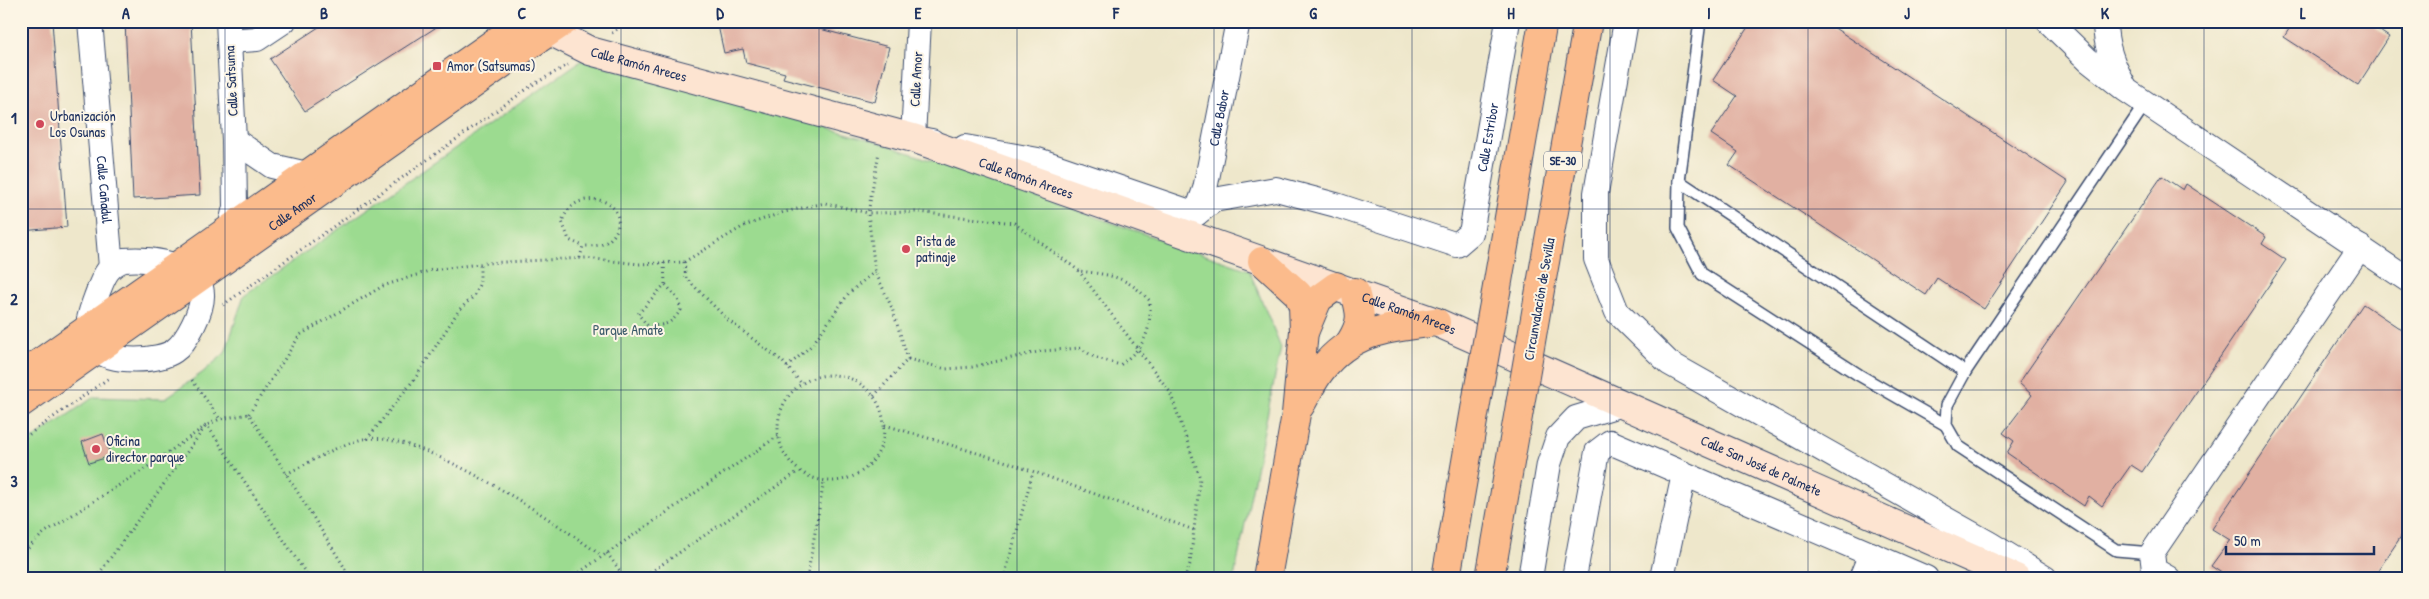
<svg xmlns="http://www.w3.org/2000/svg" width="2429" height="599" viewBox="0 0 2429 599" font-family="'Patrick Hand',sans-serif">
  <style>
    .green { fill: #9cdb90; stroke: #5c8577 }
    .building { fill: #e1b0a2 }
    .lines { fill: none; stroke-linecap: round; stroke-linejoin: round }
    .lane-casing { stroke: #3b4b6e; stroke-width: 14 }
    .street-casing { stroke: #3b4b6e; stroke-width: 26 }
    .secondary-casing { stroke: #3b4b6e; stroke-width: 30 }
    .primary-casing { stroke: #3b4b6e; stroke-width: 30 }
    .highway-casing { stroke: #3b4b6e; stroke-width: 30 }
    .path { stroke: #3b4b6e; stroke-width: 3; stroke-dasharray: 1 4; stroke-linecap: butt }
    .lane { stroke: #fff; stroke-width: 11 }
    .street { stroke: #fff; stroke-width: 24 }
    .secondary { stroke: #fde4d1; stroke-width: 28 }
    .primary { stroke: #fbbb8c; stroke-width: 28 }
    .highway { stroke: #fbbb8c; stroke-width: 28 }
    .highway-bridge-casing { stroke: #3b4b6e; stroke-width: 30; stroke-linecap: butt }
    .highway-bridge { stroke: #fbbb8c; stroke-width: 28 }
    .grid { fill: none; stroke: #1b2f5e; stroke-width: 1; stroke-opacity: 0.55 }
    .poi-dot { fill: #d1495b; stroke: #fcf5e5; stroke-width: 2 }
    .labels { text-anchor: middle; stroke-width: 4; stroke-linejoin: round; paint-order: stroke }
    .shield { fill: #fcf5e5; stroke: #5e6a86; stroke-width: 1 }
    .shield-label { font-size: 12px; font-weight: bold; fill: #1b2f5e }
    .street-label { font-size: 14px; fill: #1b2f5e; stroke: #fcf5e5 }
    .poi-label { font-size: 14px; fill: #1b2f5e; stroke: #fcf5e5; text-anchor: start }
    .park-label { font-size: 14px; fill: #3b5a6a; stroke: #fcf5e5 }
    .neatline { fill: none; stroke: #1b2f5e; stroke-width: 2 }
    .grid-label { font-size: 16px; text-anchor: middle; font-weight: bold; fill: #1b2f5e }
  </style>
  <rect width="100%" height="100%" fill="#fcf5e5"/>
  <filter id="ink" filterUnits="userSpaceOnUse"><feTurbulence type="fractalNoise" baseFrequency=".02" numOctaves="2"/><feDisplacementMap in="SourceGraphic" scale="10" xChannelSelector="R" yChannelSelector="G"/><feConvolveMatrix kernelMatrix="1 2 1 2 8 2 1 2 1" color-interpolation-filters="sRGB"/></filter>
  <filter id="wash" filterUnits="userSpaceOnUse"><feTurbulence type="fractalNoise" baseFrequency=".0096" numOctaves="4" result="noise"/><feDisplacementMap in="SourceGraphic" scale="20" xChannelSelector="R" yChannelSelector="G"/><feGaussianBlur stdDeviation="1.12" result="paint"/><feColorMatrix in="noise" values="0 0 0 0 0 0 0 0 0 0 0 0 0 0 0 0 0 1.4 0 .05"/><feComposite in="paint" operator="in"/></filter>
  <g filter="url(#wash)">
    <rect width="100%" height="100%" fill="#eee7cb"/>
    <path class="green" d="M 582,60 L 881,143 L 1249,270 L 1281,347 L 1234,578 L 21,578 L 21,447 L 94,397 L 164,399 L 202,373 L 225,353 L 244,295 Z"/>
    <g id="blocks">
      <g class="building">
        <path d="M 21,21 L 52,21 L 67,227 L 21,231 Z"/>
        <path d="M 125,21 L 191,21 L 200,195 L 133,199 Z"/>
        <path d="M 328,21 L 446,21 L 305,111 L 270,59 Z"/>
        <path d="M 717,21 L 789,21 L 889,47 L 875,102 L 783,78 L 785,73 L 746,63 L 743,49 L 724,53 Z"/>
        <path d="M 1752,21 L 1824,21 L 2068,182 L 1984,309 L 1937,278 L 1926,295 L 1729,165 L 1738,152 L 1711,134 L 1737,96 L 1713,80 Z"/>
        <path d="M 2294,21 L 2365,21 L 2389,37 L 2358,85 L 2284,37 Z"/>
        <path d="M 2162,176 L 2183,190 L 2186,184 L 2266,237 L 2262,244 L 2286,260 L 2142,472 L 2131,465 L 2102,506 L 2089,496 L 2084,506 L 2007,453 L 2014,441 L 2003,433 L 2032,395 L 2019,383 Z"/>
        <path d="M 2363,304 L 2408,334 L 2408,526 L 2373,578 L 2229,578 L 2211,566 L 2230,540 L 2212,529 Z"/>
        <path d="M 103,434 L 111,456 L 89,463 L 82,442 Z"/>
      </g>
    </g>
  </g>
  <g filter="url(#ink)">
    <use href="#blocks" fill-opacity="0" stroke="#3b4b6e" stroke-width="1"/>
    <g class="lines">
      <defs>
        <g id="lane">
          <path d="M 1700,21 L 1679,181 L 1965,372 L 2145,104"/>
          <path d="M 1679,181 L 1678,228 L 1702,274 L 1859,375 L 1946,425"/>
          <path d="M 1965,372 L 1947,405 L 1946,425 L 1958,446 L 2116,550 L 2152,553"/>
        </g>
        <g id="street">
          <path id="s1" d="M 90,21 L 111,267"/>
          <path d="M 919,21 L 913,138 L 932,141"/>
          <path d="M 1626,21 L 1596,193 L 1596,259 L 1617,312 L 1669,363 L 1990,544 L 2045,578"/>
          <path d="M 2048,21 L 2088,60 L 2126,90 L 2408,280"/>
          <path d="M 2105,21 C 2105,46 2113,65 2124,86"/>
          <path d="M 229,41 L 257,39 L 284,21"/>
          <path d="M 234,140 L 272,166 L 307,174"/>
          <path id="s2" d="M 965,147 L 1038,160 L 1196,214 L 1214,200 L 1276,189 L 1336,205 L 1457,245 L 1471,233 L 1508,21"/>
          <path id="s3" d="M 1196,214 L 1205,189 L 1238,21"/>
          <path d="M 227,241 L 235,207 L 234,140 L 228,21"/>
          <path d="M 124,260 C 149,258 180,262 199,279 C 200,284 202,289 202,294 C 203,310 187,342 174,351 C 158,362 112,363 97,350 C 92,346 88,336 88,330 C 87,319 93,306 96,297 C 103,279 106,266 124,260 Z"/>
          <path d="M 1530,578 L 1549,464 L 1558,437 L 1576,418 L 1622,404"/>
          <path d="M 1574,578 L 1597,452 L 1610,442 L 1926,578"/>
          <path d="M 1662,578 L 1684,474"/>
          <path d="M 1861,578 L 1871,554"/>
          <path d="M 2168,578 L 2154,570 L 2152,553 L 2360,247"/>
        </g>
        <g id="secondary">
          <path id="s4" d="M 542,21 L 550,31 L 590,51 L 913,138 L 1436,322 L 2016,578"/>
        </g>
        <g id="primary">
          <path d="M 21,376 L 525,21"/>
          <path id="s5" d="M 21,403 L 513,56 L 565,21"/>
        </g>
        <g id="highway">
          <path d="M 1262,261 L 1298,294 L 1303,306 L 1304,331 L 1296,414 L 1267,578"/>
          <path d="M 1497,287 L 1543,21"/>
          <path d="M 1538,301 L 1588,21"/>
          <path d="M 1305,330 L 1318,299 L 1336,286"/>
          <path d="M 1351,341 C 1363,321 1361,314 1355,292"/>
          <path d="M 1300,406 C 1307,394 1313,380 1322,369 C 1352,330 1390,328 1436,322"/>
          <path d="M 1446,578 L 1478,392"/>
          <path d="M 1490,578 L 1520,405"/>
        </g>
      </defs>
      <use href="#lane" class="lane-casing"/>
      <use href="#street" class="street-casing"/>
      <use href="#secondary" class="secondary-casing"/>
      <use href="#primary" class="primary-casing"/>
      <use href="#highway" class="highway-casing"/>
      <g class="path">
        <path d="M 612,33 L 628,21"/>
        <path d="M 580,258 L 583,246 L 569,240 L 562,221 C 567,210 573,202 586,200 C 626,195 627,238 599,245 C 594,246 588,246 583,246"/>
        <path d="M 684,262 L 686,278 L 728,320 L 782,361 L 802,384"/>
        <path d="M 664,263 L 665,284 L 638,314 L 648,326 C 666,325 670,325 681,310 L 678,299 L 665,284"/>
        <path d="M 223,305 L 534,84 L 568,65"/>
        <path d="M 908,359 L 946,369 L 972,367 L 1042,351 L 1080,348 L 1094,357 L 1120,365 C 1145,346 1151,333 1150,301 C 1126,276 1112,275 1079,271"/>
        <path d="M 787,367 L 812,345 L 849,293 L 875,271"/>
        <circle cx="831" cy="428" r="53"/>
        <path d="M 192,380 L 220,419"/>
        <path d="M 874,396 L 908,359 L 892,308 L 875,271 L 868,213 L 879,152"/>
        <path d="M 249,414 L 300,335 L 383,286 L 432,270 L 487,263 L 586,258 L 639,264 L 684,262 L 744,226 L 784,212 L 825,203 L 868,213 L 918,212 L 1014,223 L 1079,271 L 1170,392 L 1200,478 L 1190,564 L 1185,578"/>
        <path d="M 885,425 L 1007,462 L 1194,530"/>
        <path d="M 367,439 L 416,377 L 459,310 L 474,296 L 480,283 L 480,264"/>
        <path d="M 21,440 L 109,378"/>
        <path d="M 286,474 C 309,463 334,447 359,440 C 413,424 557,523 602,556"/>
        <path d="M 607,553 L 625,578"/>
        <path d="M 21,555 L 44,533 L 146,468 L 207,425"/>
        <path d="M 96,578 L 205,427"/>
        <path d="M 309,578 L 207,425 L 220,419 L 249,414 L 351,578"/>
        <path d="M 407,578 L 436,578"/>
        <path d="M 571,578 L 778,436"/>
        <path d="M 642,578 L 799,471"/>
        <path d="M 807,578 L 824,481"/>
        <path d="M 1004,578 L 1033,472"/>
      </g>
      <use href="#lane" class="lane"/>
      <use href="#street" class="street"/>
      <use href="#secondary" class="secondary"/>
      <use href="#primary" class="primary"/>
      <use href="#highway" class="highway"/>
      <defs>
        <g id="highway-bridge">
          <path d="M 1478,392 L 1497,287"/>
          <path d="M 1520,405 L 1538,301"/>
        </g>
      </defs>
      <use href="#highway-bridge" class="highway-bridge-casing"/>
      <use href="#highway-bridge" class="highway-bridge"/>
    </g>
  </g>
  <path class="grid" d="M 225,21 L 225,578M 423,21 L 423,578M 621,21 L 621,578M 819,21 L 819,578M 1017,21 L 1017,578M 1214,21 L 1214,578M 1412,21 L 1412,578M 1610,21 L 1610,578M 1808,21 L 1808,578M 2006,21 L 2006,578M 2204,21 L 2204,578M 21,209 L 2408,209M 21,390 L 2408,390"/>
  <g class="poi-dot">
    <rect x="432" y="61" width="10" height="10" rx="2.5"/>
    <circle cx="40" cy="124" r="5"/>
    <circle cx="906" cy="249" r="5"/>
    <circle cx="96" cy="449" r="5"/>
  </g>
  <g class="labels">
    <rect class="shield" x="1544" y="151.5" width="38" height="19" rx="4"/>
    <g class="shield-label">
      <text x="1563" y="165">SE-30</text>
    </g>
    <g class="street-label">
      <text dy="5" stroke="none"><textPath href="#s4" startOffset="108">Calle Ramón Areces</textPath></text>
      <text transform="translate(916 79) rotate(-87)" y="5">Calle Amor</text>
      <text transform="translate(231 81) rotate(-93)" y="5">Calle Satsuma</text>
      <text dy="5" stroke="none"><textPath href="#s3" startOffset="99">Calle Babor</textPath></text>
      <text dy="5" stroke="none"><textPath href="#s2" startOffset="632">Calle Estribor</textPath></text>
      <text dy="5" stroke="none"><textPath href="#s4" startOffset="512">Calle Ramón Areces</textPath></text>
      <text dy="5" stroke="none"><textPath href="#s1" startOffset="169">Calle Cañadul</textPath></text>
      <text dy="5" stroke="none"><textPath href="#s5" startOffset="332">Calle Amor</textPath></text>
      <text transform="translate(1539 299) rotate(-80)" y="5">Circunvalación de Sevilla</text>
      <text dy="5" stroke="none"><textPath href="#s4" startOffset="918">Calle Ramón Areces</textPath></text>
      <text dy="5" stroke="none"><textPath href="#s4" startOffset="1302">Calle San José de Palmete</textPath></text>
    </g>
    <g class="poi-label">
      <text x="447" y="71">Amor (Satsumas)</text>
      <text x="50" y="121">Urbanización<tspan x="50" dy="16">Los Osunas</tspan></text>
      <text x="916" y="246">Pista de<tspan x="916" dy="16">patinaje</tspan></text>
      <text x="106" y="446">Oficina<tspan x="106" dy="16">director parque</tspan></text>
    </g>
    <g class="park-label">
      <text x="628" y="335">Parque Amate</text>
    </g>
  </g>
  <rect width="2429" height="599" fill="none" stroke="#fcf5e5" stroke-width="55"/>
  <path d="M2226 546v8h148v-8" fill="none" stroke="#1b2f5e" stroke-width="2.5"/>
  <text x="2234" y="546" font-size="15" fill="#1b2f5e" stroke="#fcf5e5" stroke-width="4" paint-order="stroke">50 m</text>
  <rect x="28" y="28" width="2374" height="544" class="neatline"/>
  <g class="grid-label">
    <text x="126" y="19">A</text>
    <text x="324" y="19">B</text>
    <text x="522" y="19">C</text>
    <text x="720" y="19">D</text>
    <text x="918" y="19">E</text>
    <text x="1116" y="19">F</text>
    <text x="1313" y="19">G</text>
    <text x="1511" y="19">H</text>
    <text x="1709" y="19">I</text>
    <text x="1907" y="19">J</text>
    <text x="2105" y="19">K</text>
    <text x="2303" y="19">L</text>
    <text x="14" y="124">1</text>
    <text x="14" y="305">2</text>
    <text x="14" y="487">3</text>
  </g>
</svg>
